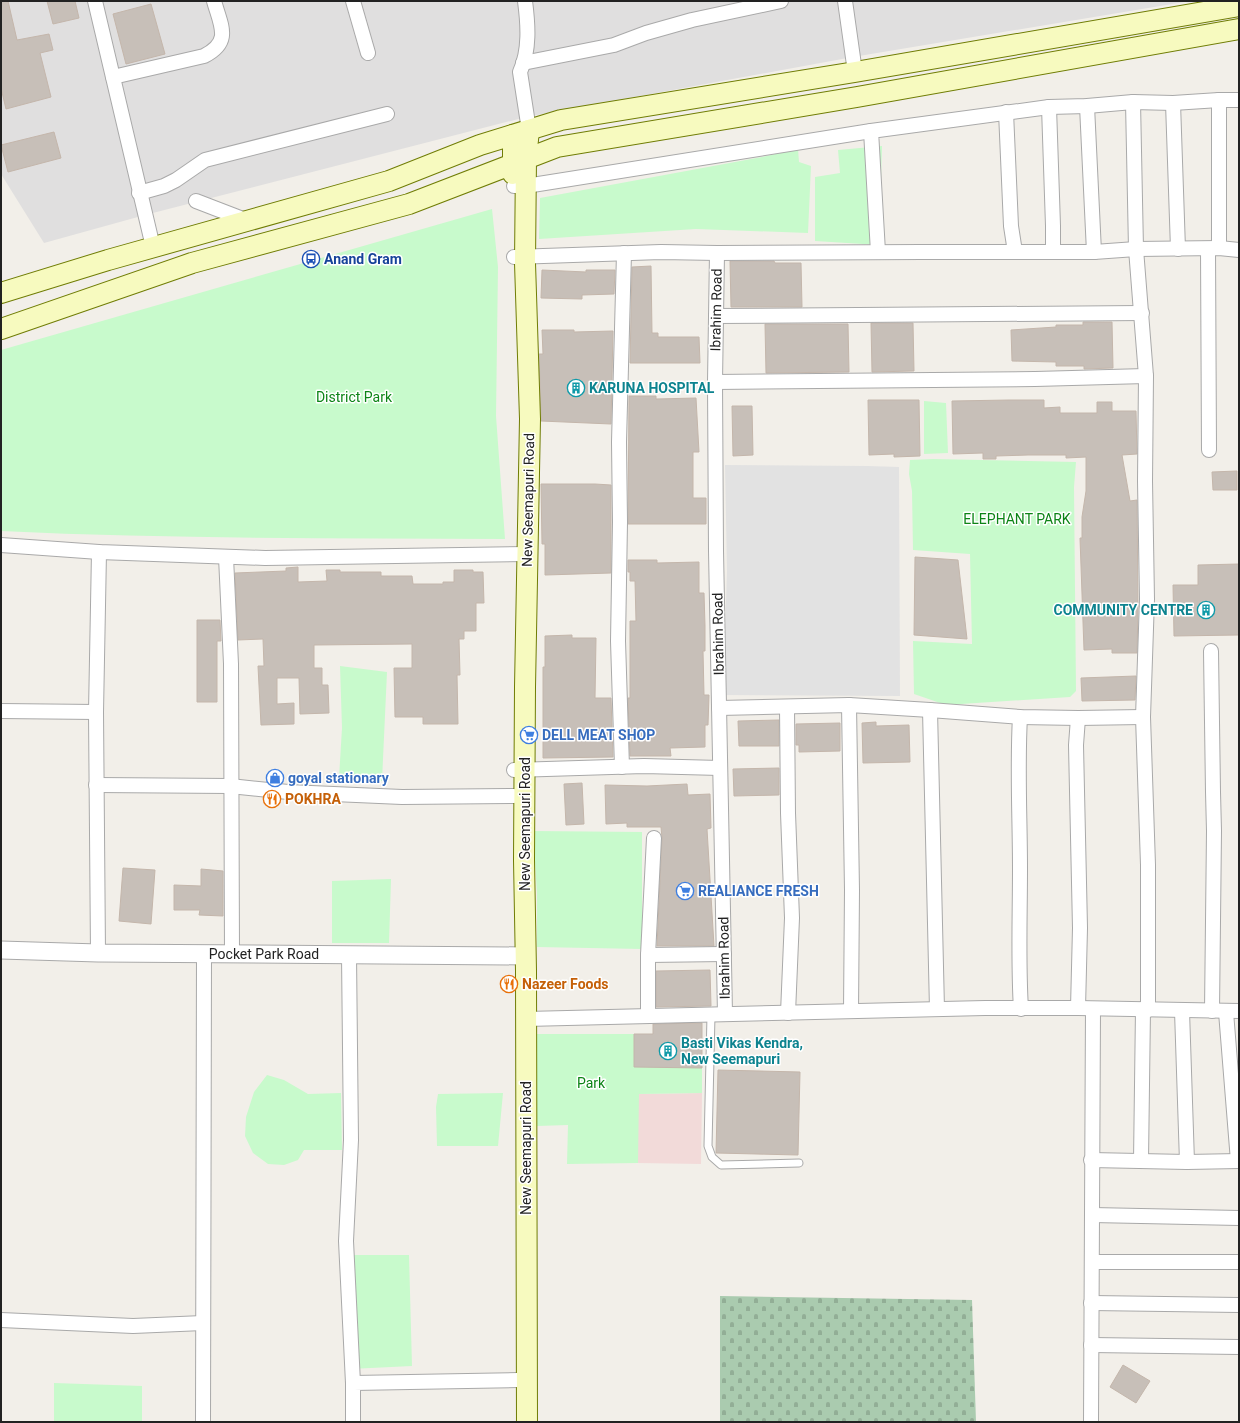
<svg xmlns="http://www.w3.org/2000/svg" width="1240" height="1423" viewBox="0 0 1240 1423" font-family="Roboto,sans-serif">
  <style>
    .residential { fill: #e0dfdf }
    .commercial { fill: #f2dad9 }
    .cemetery { fill: url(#cemetery-stones) }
    .park { fill: #c8facc }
    .parking { fill: #e2e2e2 }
    .building { fill: #c7bfb8; stroke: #c4b6ab }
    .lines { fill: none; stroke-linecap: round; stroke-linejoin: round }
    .service-casing { stroke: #a9a9a9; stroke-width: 9 }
    .minor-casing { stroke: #a9a9a9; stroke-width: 16 }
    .tertiary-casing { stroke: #a9a9a9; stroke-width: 19 }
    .secondary-casing { stroke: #707d05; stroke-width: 22 }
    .service { stroke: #fff; stroke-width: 7 }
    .minor { stroke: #fff; stroke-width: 14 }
    .tertiary { stroke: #fff; stroke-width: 17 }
    .secondary { stroke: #f7fabf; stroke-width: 20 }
    .labels { text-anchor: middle; stroke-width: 3; stroke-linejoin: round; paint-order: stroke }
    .transit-label { font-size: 14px; font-weight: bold; fill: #164399; stroke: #fff; text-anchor: start }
    .street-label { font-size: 14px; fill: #222; stroke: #fff }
    .culture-label { font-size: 14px; font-weight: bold; fill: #0d838f; stroke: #fff; text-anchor: start }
    .park-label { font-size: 14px; fill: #0c8416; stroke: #fff }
    .shop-label { font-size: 14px; font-weight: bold; fill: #366cbe; stroke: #fff; text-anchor: start }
    .food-label { font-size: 14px; font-weight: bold; fill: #c56008; stroke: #fff; text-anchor: start }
  </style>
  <defs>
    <pattern id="cemetery-stones" width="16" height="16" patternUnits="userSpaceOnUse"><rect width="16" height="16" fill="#aacbaf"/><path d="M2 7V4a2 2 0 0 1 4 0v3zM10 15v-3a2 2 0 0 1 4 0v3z" fill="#92ae96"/></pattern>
  </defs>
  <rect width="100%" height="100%" fill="#f2efe9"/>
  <path class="residential" d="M 1,1 L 1190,1 L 853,57 L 526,117 L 145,215 L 44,243 L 1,174 Z"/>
  <path class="commercial" d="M 702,1093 L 701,1164 L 638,1163 L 638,1094 Z"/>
  <path class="cemetery" d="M 720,1296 L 972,1300 L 976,1422 L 720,1422 Z"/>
  <g class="park">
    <path d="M 882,146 L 879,245 L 815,241 L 815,177 L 840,173 L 838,150 Z"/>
    <path d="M 798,149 L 799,162 L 811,166 L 808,233 L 696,229 L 539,239 L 540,198 L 762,157 Z"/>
    <path d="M 492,209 L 498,267 L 496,416 L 505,539 C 337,538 169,539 1,531 L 1,350 Z"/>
    <path d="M 924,401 L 946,403 L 948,453 L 924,454 Z"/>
    <path d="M 933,459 L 1076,462 L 1074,487 L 1076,691 L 1070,697 L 946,705 L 914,694 L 913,641 L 972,644 L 970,554 L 913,550 L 912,491 L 909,474 L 910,460 Z"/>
    <path d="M 340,666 L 387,672 L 382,781 L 339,778 L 342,728 Z"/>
    <path d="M 533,831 L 642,832 L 642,949 L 537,947 L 537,894 Z"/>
    <path d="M 391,879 L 389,943 L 332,943 L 332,881 Z"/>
    <path d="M 536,1034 L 702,1034 L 702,1093 L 639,1094 L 638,1163 L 567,1164 L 568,1125 L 537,1126 Z"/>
    <path d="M 267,1075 L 284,1080 L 308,1094 L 341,1093 L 342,1150 L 304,1150 L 298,1160 L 284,1165 L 268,1164 L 253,1153 L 245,1136 L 246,1117 L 254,1092 Z"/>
    <path d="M 503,1093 L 498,1146 L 437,1146 L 436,1107 L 438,1094 Z"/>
    <path d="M 349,1255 L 409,1255 L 412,1366 L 350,1369 Z"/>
    <path d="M 54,1383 L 142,1386 L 142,1422 L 54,1422 Z"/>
  </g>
  <path class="parking" d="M 725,465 L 868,466 L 899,467 L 900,696 L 723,695 L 727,571 Z"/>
  <g class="building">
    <path d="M 1,1 L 8,1 L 17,40 L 49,34 L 53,50 L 40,53 L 51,97 L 6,109 L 1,88 Z"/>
    <path d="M 47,1 L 75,1 L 79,18 L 53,24 Z"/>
    <path d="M 151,4 L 165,54 L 126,64 L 113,14 Z"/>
    <path d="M 54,132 L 61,158 L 8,172 L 1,145 Z"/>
    <path d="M 730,261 L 774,261 L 775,263 L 801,263 L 802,307 L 731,307 Z"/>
    <path d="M 651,266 L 652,333 L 658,333 L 658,337 L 699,337 L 700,363 L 630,363 L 632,267 Z"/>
    <path d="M 542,270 L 586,272 L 586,270 L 615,270 L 614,294 L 582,295 L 582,299 L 541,298 Z"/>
    <path d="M 1083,322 L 1112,322 L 1113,368 L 1084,369 L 1084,366 L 1056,366 L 1056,362 L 1012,361 L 1011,330 L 1056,327 L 1056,325 L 1083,325 Z"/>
    <path d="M 871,323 L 913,323 L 914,371 L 872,372 Z"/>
    <path d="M 765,324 L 848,324 L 849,372 L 766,373 Z"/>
    <path d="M 542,330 L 574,330 L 574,332 L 613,331 L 611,424 L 541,421 L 539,354 L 543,354 Z"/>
    <path d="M 629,396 L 656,396 L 656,399 L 696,398 L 699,452 L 693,452 L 693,498 L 706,498 L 706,524 L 628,524 Z"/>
    <path d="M 868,400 L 919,400 L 920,456 L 894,457 L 894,454 L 869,455 Z"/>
    <path d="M 1009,400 L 1044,400 L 1044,408 L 1060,407 L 1060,413 L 1097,413 L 1097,402 L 1112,402 L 1112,411 L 1136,411 L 1137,454 L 1122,455 L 1130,501 L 1137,500 L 1138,608 L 1137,653 L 1112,653 L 1112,649 L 1084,650 L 1080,538 L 1082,538 L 1082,517 L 1086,491 L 1086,457 L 1066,458 L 1066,455 L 1028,455 L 996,456 L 996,459 L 983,459 L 983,453 L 953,454 L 952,401 Z"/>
    <path d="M 732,406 L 752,406 L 753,455 L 733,456 Z"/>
    <path d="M 1237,471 L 1237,490 L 1213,490 L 1212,472 Z"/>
    <path d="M 541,484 L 595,484 L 611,485 L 611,573 L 545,575 L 545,544 L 542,544 Z"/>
    <path d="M 915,557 L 958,560 L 967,639 L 914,635 Z"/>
    <path d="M 628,560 L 657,560 L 657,563 L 699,562 L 699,593 L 704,593 L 705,626 L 705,651 L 703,651 L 704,695 L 709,695 L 708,725 L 705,725 L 705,747 L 670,748 L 671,756 L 630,756 L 628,698 L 630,698 L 630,621 L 636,621 L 635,581 L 630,581 L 630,572 L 628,572 Z"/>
    <path d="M 1239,564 L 1239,635 L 1174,636 L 1173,585 L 1198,585 L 1198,565 Z"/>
    <path d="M 298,567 L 298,582 L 327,581 L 326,570 L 340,570 L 340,572 L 381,572 L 381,576 L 412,576 L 413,584 L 443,584 L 443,582 L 454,582 L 454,570 L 473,570 L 473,572 L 483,572 L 484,603 L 476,603 L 476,631 L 464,631 L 464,639 L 459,639 L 460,675 L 457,675 L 458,724 L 423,724 L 423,717 L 395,717 L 394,668 L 412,668 L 412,644 L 314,645 L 314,668 L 322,668 L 322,685 L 328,685 L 329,713 L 300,714 L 299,678 L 277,678 L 277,704 L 294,703 L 294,724 L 261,725 L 258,666 L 264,666 L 263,639 L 238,640 L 235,573 L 286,571 L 286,568 Z"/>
    <path d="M 197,620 L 220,620 L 221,641 L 217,641 L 217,702 L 197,702 Z"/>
    <path d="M 572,635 L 572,638 L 596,638 L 595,698 L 611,698 L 613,757 L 543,758 L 543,667 L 545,667 L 545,636 Z"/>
    <path d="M 1136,676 L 1135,700 L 1082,701 L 1081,678 Z"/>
    <path d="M 779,720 L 779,746 L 739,746 L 738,721 Z"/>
    <path d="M 876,722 L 876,726 L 909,725 L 910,762 L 863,763 L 862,723 Z"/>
    <path d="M 840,723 L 840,751 L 799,752 L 799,745 L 796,745 L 796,724 Z"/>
    <path d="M 779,768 L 779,795 L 734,796 L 733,769 Z"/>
    <path d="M 582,783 L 584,824 L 566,825 L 564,784 Z"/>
    <path d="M 687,784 L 688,795 L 710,794 L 711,828 L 707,829 L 714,946 L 657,946 L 662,838 L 661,827 L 627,827 L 627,823 L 606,824 L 605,785 L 647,786 Z"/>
    <path d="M 123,868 L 155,870 L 151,924 L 119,921 Z"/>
    <path d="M 201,869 L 223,871 L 223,916 L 199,915 L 200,910 L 174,910 L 174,885 L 201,886 Z"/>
    <path d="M 710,970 L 711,1006 L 656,1007 L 656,971 Z"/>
    <path d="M 702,1023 L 702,1068 L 634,1067 L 634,1034 L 653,1034 L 653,1024 Z"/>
    <path d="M 718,1070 L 800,1072 L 798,1155 L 716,1153 Z"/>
    <path d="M 1123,1365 L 1150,1381 L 1136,1403 L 1110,1387 Z"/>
  </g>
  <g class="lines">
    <defs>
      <path id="service" d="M 711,1015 L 708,1146 L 712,1157 L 721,1165 L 799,1163"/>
      <g id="minor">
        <path d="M 95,1 L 153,247"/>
        <path d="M 353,1 L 368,53"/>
        <path d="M 525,1 C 528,24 530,50 520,72 L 529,130"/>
        <path d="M 845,1 L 855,72"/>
        <path d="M 523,63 L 614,45 L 646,33 L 692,20 L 781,1"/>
        <path d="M 113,77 L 204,56 C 232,42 221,26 214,1"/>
        <path d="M 1219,100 L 1219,248"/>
        <path d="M 1133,102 L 1136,249 L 1146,376 L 1145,481 L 1147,599 L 1143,717 L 1148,865 L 1148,1010"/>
        <path d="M 1173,103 L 1178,249"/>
        <path d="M 1087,106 L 1094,252"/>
        <path d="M 1049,107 L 1053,226 L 1053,252"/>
        <path d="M 1006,112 L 1011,226 L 1015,252"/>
        <path d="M 514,186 L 526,186 L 871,131"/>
        <path d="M 139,193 L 164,186 L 176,180 L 205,160 L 387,114"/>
        <path d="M 196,201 L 248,221"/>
        <path d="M 1208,249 L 1209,450"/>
        <path d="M 878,252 L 871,131 L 1049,107 L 1087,106 L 1133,102 L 1173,103 L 1219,100 L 1239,100"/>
        <path d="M 717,253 L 715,382 L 716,551 L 725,1014"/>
        <path d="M 514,257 L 661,252 L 717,253 L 922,252 L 1094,252 L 1136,249 L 1219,248 L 1239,250"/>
        <path d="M 716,316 L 1142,313"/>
        <path d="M 715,382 L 1035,379 L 1146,376"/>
        <path d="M 1,545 L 99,552 L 265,558 L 527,554"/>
        <path d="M 226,557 L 231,664 L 232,954"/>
        <path d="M 1211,651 L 1213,792 L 1214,831 L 1212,1011"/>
        <path d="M 849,705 L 852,890 L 851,1011"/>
        <path d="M 787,707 L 788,813 L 792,918 L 788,1013"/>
        <path d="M 719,708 L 849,705 L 930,710 L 1020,717 L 1078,718 L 1143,717"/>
        <path d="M 930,710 L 937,1009"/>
        <path d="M 1,711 L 96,712"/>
        <path d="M 1020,717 C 1017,768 1020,818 1020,869 C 1020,916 1018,962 1021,1009"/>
        <path d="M 1078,718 L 1076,745 L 1080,928 L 1078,1008"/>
        <path d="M 622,767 L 618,641 L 620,522 L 619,442 L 624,253"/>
        <path d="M 514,770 L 644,766 L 720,768"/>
        <path d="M 96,785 L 230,786 L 288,792 L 402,797 L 514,796"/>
        <path d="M 98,953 L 96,712 L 99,552"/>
        <path d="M 349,955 L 351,1140 L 346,1241 L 353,1383"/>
        <path d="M 648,955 L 724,954"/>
        <path d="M 1182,1011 L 1187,1162"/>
        <path d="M 1226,1012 L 1238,1161"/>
        <path d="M 648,1016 L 648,955 L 654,838"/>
        <path d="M 526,1019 L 985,1008 L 1078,1008 L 1239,1011"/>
        <path d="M 1091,1160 L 1187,1162 L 1239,1161"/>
        <path d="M 1141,1161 L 1143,1009"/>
        <path d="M 1092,1215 L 1239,1218"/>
        <path d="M 1092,1262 L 1239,1262"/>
        <path d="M 1091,1303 L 1239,1305"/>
        <path d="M 1,1320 L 133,1326 L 203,1323"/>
        <path d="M 1091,1345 L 1239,1347"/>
        <path d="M 203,1422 L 204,954"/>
        <path d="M 353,1422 L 353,1383 L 518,1380"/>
        <path d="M 1091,1422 L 1093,1009"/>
      </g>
      <path id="tertiary" d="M 1,950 L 98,953 L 526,956"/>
      <g id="secondary">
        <path d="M 513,135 L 513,174"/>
        <path d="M 1,293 L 108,260 L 389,181 L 480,145 L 561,120 L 855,72 L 1239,6"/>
        <path d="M 1,329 L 192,263 L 409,204 L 557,147 L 857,97 L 1239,29"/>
        <path d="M 527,1422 L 526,971 L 524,860 L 525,687 L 530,419 L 525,263 L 526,159 L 529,130"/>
      </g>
    </defs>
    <use href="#service" class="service-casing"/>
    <use href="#minor" class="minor-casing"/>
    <use href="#tertiary" class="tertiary-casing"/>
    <use href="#secondary" class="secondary-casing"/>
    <use href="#service" class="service"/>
    <use href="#minor" class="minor"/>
    <use href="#tertiary" class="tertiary"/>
    <use href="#secondary" class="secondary"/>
  </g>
  <defs>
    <symbol id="bus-ring" viewBox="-11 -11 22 22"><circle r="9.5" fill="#fff" stroke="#1a4fb4" stroke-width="1.5"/><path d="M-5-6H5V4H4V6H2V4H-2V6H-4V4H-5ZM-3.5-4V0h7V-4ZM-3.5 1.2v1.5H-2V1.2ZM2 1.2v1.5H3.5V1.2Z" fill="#1a4fb4"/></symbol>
    <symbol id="building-ring" viewBox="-11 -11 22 22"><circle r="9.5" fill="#fff" stroke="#0f9aa8" stroke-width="1.5"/><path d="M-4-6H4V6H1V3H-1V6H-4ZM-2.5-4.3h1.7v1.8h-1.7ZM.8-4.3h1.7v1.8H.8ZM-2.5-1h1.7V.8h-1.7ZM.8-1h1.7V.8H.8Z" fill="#0f9aa8"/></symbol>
    <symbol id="supermarket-ring" viewBox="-11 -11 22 22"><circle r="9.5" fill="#fff" stroke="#3f7fe0" stroke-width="1.5"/><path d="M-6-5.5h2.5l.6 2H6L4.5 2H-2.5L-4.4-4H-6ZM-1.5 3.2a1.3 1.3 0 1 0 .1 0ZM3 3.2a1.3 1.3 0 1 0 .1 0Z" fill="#3f7fe0"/></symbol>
    <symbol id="shop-ring" viewBox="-11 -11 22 22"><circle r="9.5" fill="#fff" stroke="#3f7fe0" stroke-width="1.5"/><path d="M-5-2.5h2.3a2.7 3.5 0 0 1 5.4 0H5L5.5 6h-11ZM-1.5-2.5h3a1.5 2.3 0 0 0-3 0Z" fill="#3f7fe0"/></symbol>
    <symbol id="restaurant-ring" viewBox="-11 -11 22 22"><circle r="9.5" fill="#fff" stroke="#e8710a" stroke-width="1.5"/><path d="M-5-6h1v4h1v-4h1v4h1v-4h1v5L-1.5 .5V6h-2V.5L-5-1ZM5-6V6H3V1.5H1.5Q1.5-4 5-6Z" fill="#e8710a"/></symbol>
  </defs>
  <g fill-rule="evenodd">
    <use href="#bus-ring" x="301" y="249" width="20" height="20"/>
    <use href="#building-ring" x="566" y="378" width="20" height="20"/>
    <use href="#building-ring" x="1196" y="600" width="20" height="20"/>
    <use href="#supermarket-ring" x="519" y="725" width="20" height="20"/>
    <use href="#shop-ring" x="265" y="768" width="20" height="20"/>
    <use href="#restaurant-ring" x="262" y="789" width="20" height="20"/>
    <use href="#supermarket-ring" x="675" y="881" width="20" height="20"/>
    <use href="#restaurant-ring" x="499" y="974" width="20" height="20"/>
    <use href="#building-ring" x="658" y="1041" width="20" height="20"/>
  </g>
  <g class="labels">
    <g class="transit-label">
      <text x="324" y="264">Anand Gram</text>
    </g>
    <g class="street-label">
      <text transform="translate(716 310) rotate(-89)" y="5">Ibrahim Road</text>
      <text transform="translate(528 500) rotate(-89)" y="5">New Seemapuri Road</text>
      <text transform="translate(718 634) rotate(-91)" y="5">Ibrahim Road</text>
      <text transform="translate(525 824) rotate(-90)" y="5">New Seemapuri Road</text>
      <text x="264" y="959">Pocket Park Road</text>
      <text transform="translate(724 958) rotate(-91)" y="5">Ibrahim Road</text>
      <text transform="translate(526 1148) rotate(-90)" y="5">New Seemapuri Road</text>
    </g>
    <g class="culture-label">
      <text x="589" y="393">KARUNA HOSPITAL</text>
      <text x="1193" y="615" text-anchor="end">COMMUNITY CENTRE</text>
      <text x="681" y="1048">Basti Vikas Kendra,<tspan x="681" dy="16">New Seemapuri</tspan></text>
    </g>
    <g class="park-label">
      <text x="354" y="402">District Park</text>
      <text x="1017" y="524">ELEPHANT PARK</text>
      <text x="591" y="1088">Park</text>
    </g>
    <g class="shop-label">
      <text x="542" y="740">DELL MEAT SHOP</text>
      <text x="288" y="783">goyal stationary</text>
      <text x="698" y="896">REALIANCE FRESH</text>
    </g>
    <g class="food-label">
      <text x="285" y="804">POKHRA</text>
      <text x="522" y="989">Nazeer Foods</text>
    </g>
  </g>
  <rect width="1240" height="1423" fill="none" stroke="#222222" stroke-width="4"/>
</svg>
